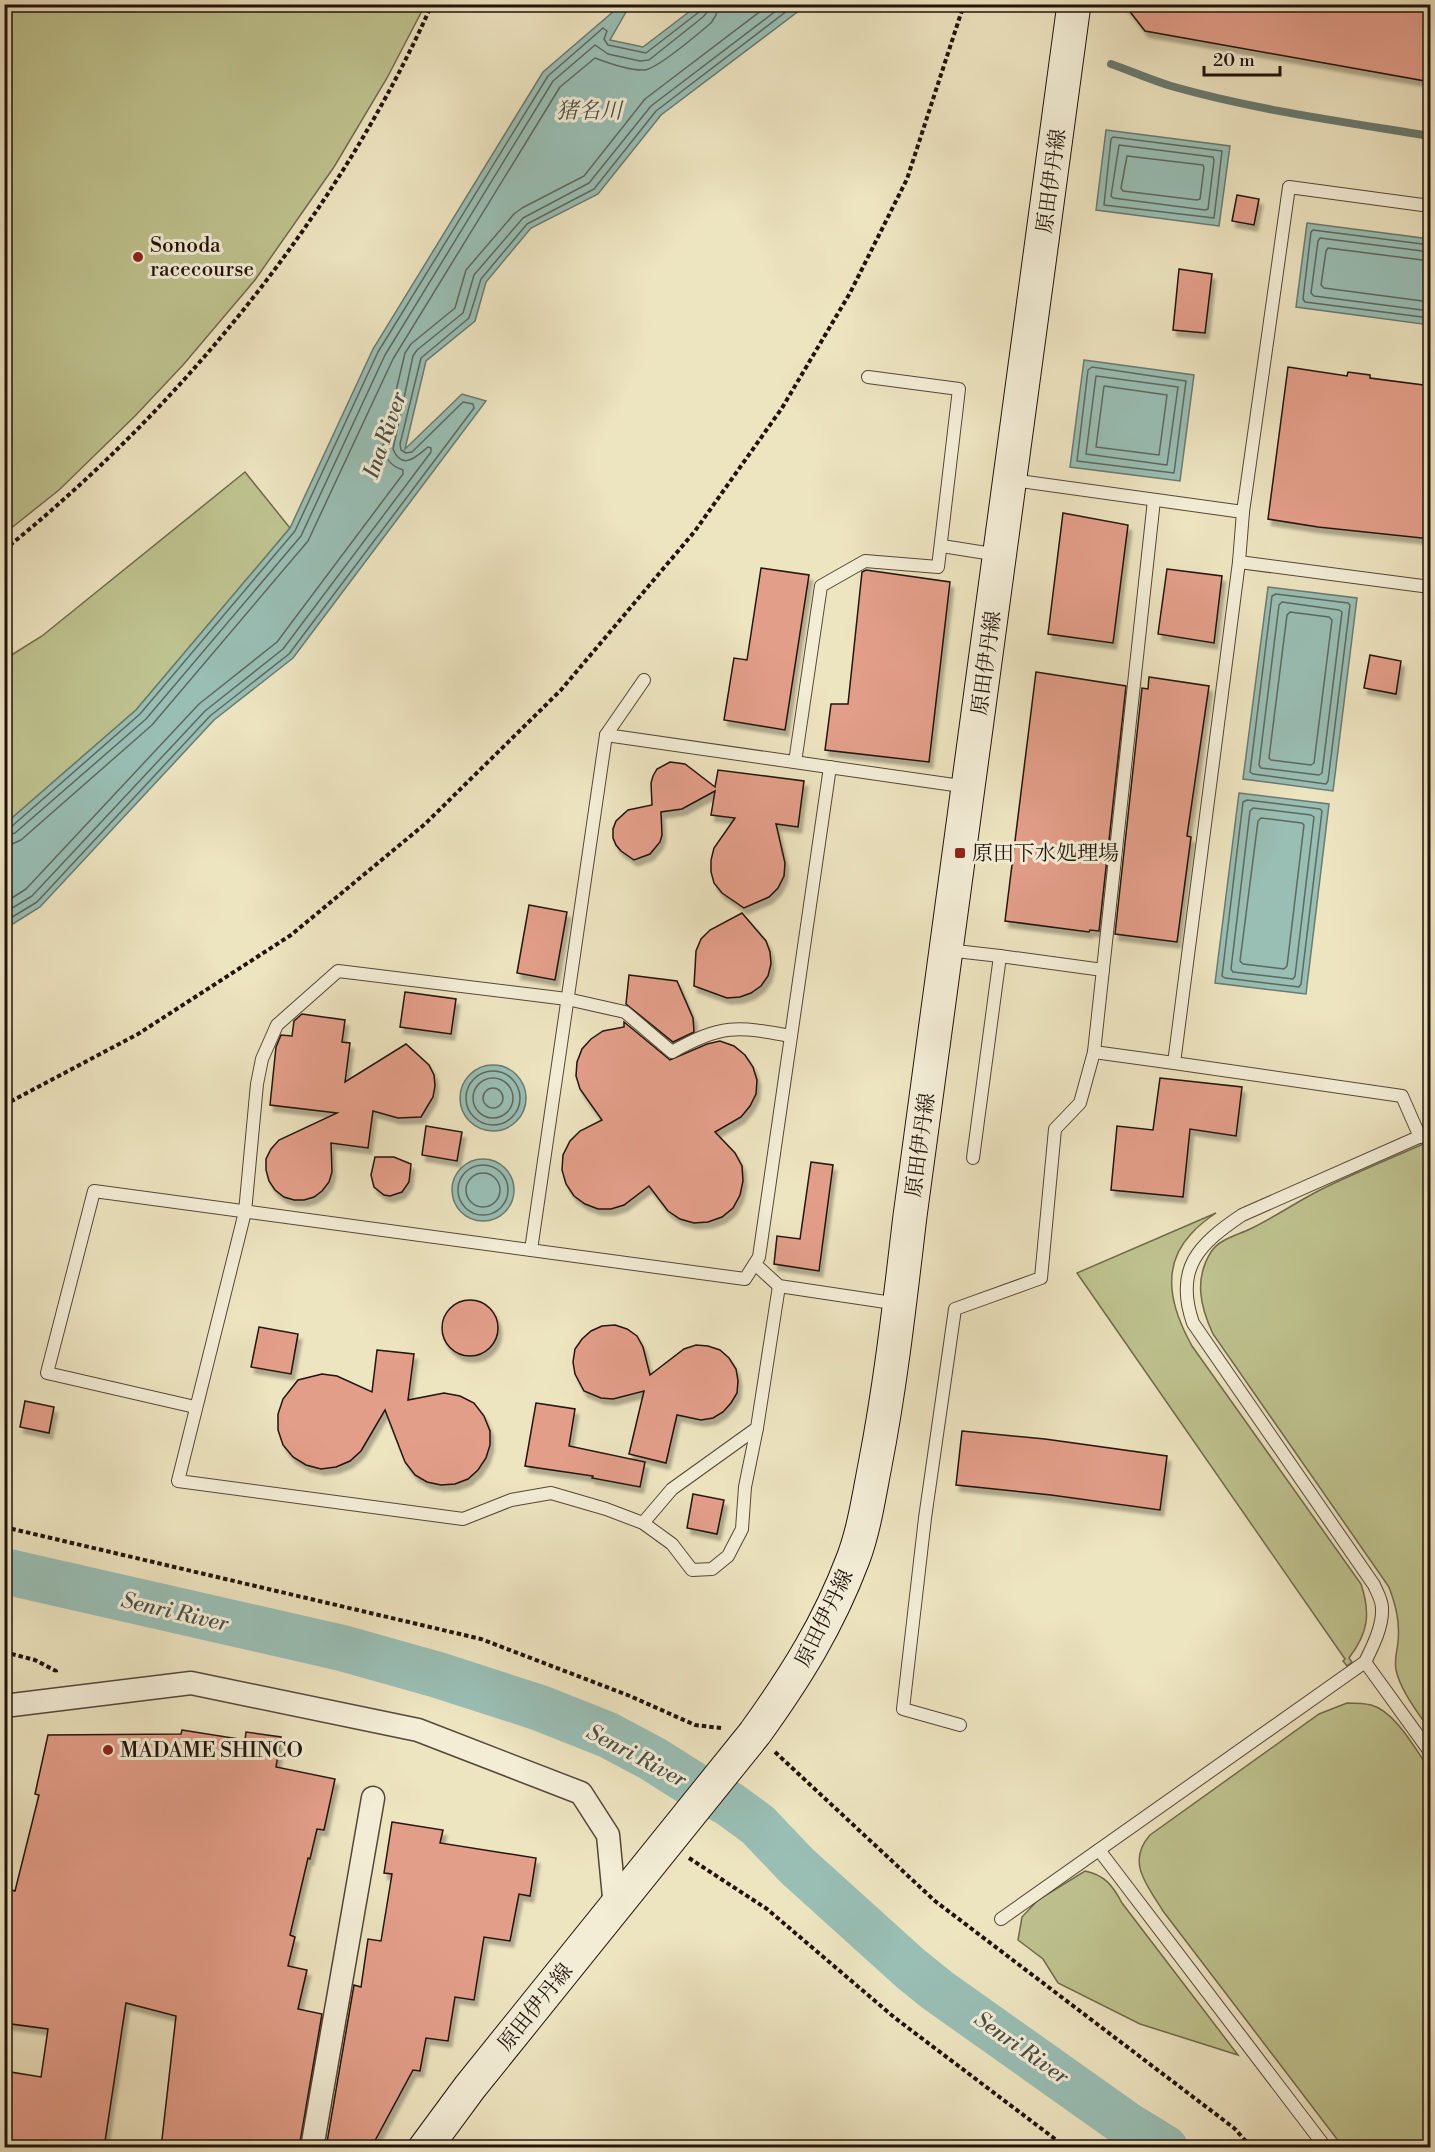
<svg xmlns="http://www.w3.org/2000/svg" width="1435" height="2152" viewBox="0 0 1435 2152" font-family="'Libre Bodoni','Noto Serif JP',serif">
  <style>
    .green { fill: #bec28e; stroke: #706a4c; stroke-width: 1.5 }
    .water { fill: #99beb4; stroke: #697a70; stroke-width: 1.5 }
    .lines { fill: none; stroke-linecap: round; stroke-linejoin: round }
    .shore { stroke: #5d685f; stroke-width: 1.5 }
    .stream { stroke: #697a70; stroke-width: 8 }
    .river { stroke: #99beb4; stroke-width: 46 }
    .building { fill: #e39e89; stroke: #21130a; stroke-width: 1.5; filter: url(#shadow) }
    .lane-casing { stroke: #544738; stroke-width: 14 }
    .street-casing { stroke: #544738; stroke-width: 25 }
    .secondary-casing { stroke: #21130a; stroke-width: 35 }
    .path { stroke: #21130a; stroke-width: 4; stroke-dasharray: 4.5 3; stroke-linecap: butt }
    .lane { stroke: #f3edd6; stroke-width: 12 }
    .street { stroke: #f3edd6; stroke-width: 22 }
    .secondary { stroke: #f3edd6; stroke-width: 33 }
    .poi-dot { fill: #8f2418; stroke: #f3edd6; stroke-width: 2 }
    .labels { text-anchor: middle; stroke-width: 6; stroke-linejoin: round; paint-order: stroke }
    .street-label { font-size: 21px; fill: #21130a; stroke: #f3edd6 }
    .poi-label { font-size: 21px; fill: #21130a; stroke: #f3edd6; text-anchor: start }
    .water-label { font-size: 22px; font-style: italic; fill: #4b4f46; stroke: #f3edd6 }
  </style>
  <defs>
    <filter id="shadow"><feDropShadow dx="3.5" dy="6" stdDeviation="1.5" flood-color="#0004"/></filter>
  </defs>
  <rect width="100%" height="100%" fill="#ede4c0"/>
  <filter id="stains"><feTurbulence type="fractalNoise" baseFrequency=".00333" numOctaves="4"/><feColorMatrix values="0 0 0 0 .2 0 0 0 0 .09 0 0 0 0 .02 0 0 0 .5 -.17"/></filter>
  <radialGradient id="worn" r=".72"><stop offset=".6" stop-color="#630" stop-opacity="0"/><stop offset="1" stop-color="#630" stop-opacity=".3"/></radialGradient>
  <g class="green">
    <path d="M 4,5 L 425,5 L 387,78 L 334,167 L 255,280 L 183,365 L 135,416 L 59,490 L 5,533 Z"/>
    <path d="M 245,472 L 290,528 L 136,710 L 5,824 L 5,659 L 42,636 Z"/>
    <path d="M 1430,1141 L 1430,1698 L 1427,1699 L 1428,1702 L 1430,1703 L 1430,1731 C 1418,1712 1401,1692 1396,1670 C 1394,1660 1397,1652 1398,1642 C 1400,1622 1396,1606 1389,1587 L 1213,1334 C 1200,1306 1194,1279 1211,1252 C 1219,1239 1238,1235 1250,1229 C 1275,1217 1298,1201 1322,1189 C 1357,1172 1394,1157 1430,1141 Z"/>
    <path d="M 1216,1213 C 1207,1219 1198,1226 1191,1234 C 1159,1268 1172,1310 1192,1346 L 1361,1584 C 1371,1614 1368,1633 1349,1658 L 1352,1662 L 1347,1666 L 1343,1661 L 1345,1659 L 1077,1273 Z"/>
    <path d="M 1347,1703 C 1355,1703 1363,1703 1371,1705 C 1395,1711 1416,1750 1430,1770 L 1430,2147 L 1343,2147 L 1163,1911 C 1147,1885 1126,1862 1150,1835 L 1319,1714 Z"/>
    <path d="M 1085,1871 C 1105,1875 1113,1886 1122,1903 L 1238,2055 L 1140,2024 L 1058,1983 L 1043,1959 L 1018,1940 L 1022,1917 L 1038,1900 Z"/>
  </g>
  <g class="water">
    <path d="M 621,5 L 630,5 L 610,40 L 643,47 L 698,5 L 803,5 L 800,10 L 661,115 L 598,194 L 531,228 L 486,282 L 475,321 L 426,361 L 405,449 L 462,394 L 486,401 L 293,658 L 214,720 L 40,907 L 5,929 L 5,824 L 136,710 L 290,528 L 373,349 L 543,72 Z"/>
    <path d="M 1106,130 L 1230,146 L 1219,226 L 1096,210 Z"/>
    <path d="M 1307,223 L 1430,239 L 1430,325 L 1296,307 Z"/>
    <path d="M 1084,360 L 1194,375 L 1180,481 L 1070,467 Z"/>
    <path d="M 1268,587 L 1357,598 L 1333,791 L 1243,779 Z"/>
    <path d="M 1239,793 L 1329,804 L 1306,994 L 1215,983 Z"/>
    <circle cx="493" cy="1098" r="33"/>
    <circle cx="483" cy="1190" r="31"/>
  </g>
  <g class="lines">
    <g class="shore">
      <path d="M 1113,137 L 1222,151 L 1214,218 L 1104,205 L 1111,139 Z"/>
      <path d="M 1119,145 L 1213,157 L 1214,160 L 1208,209 L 1205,210 L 1113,198 L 1111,196 Z"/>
      <path d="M 1127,156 L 1203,165 L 1204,168 L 1200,199 L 1197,200 L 1123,191 L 1121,188 Z"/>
      <path d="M 1430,245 L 1313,230 L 1311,232 L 1303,299 L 1305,302 L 1430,318"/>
      <path d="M 1430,252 L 1320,238 L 1318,241 L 1311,293 L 1314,296 L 1430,311"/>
      <path d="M 1430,261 L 1328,248 L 1326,251 L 1321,285 L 1324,288 L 1430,302"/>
      <path d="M 1092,367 L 1186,381 L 1174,473 L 1077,461 L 1088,370 Z"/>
      <path d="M 1096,376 L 1178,387 L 1167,465 L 1086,454 Z"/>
      <path d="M 1104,386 L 1167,395 L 1159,455 L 1096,447 Z"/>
      <path d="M 1276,594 L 1348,603 L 1350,605 L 1328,781 L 1326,784 L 1253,774 L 1250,772 L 1272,596 Z"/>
      <path d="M 1282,602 L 1339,610 L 1342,612 L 1322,773 L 1319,775 L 1261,768 L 1259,765 L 1279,605 Z"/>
      <path d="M 1290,612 L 1329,617 L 1332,620 L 1314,763 L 1311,765 L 1271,760 L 1269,758 L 1287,615 Z"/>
      <path d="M 1247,800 L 1320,809 L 1322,811 L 1301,984 L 1299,987 L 1225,978 L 1222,976 L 1243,802 Z"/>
      <path d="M 1253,808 L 1311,815 L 1314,817 L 1295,976 L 1293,979 L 1233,972 L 1231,969 L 1250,811 Z"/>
      <path d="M 1261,818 L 1302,823 L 1304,825 L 1287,966 L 1284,969 L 1243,964 L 1240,961 L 1258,821 Z"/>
      <path d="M 4,828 L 11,827 L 140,714 L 295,531 L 378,352 L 548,76 L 603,28 L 607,31 L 604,39 L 608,45 L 646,53 L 699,12 L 701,4"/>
      <path d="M 4,836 L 15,833 L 146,719 L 301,536 L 385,355 L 553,81 L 595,45 L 608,54 L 640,61 L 649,60 L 703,17 L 708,11 L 709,4"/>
      <path d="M 4,845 L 12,844 L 21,840 L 152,725 L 308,541 L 393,359 L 560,87 L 595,58 C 608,63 630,71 645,70 C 659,68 699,33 711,23 L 716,15 L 718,4"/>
      <path d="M 4,903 L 26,889 L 199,704 L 277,642 L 403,474 L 403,470 C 391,466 385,459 383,446 L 405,353 L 411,344 L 455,308 L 466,270 L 514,214 L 522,208 L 584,176 L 645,99 L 770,4"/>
      <path d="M 4,913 L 32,896 L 205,711 L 283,649 L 431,452 L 431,448 L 428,447 C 416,457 402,471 393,449 L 413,356 L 417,350 L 463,313 L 474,275 L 523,218 L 589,183 L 651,106 L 785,4"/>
      <path d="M 4,922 L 37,902 L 210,716 L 289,654 L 474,408 L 473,404 L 463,402 L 412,452 L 406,453 L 401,450 L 400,444 L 421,358 L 469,318 L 481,279 L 527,224 L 594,189 L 656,111 L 796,4"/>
      <circle cx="493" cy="1098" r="27"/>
      <circle cx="493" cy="1098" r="20"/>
      <circle cx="493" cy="1098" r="10"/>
      <circle cx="483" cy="1190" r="25"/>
      <circle cx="483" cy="1190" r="17"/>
    </g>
    <path class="stream" d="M 1111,64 C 1131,71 1151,80 1171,86 C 1255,110 1344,122 1430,136"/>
    <path class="river" d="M 4,1571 L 342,1648 L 438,1675 L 540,1708 L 608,1735 L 653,1759 L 702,1790 L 728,1803 L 758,1825 L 797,1866 L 911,1969 L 937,1990 L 1126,2124 L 1165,2148"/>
  </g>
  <g class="building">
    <path d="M 1124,4 L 1431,4 L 1431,82 L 1145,31 Z"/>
    <path d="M 1237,195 L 1259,199 L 1254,225 L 1232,221 Z"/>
    <path d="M 1179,269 L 1212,274 L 1205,333 L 1173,330 Z"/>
    <path d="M 1288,367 L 1347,376 L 1348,372 L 1370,375 L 1370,378 L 1431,386 L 1431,539 L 1318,527 L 1268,519 Z"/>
    <path d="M 1063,513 L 1128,525 L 1113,643 L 1048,634 Z"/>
    <path d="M 761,568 L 809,575 L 785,730 L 724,720 L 734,658 L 747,660 Z"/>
    <path d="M 1167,569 L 1222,576 L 1214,643 L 1158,634 Z"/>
    <path d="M 866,570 L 950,582 L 929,762 L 825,750 L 831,704 L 848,704 L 862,572 Z"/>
    <path d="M 1370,655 L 1401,661 L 1396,694 L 1364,688 Z"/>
    <path d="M 1036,672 L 1126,686 L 1099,931 L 1090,930 L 1089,932 L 1005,921 Z"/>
    <path d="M 1149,677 L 1209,686 L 1187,836 L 1191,837 L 1177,942 L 1115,934 L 1142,688 L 1148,689 Z"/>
    <path d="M 670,762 L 685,764 L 715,787 L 718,770 L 804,781 L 798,827 L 776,824 L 785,863 L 784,876 L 778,888 L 769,897 L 744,908 L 722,893 L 714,883 L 711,872 L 711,860 L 714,848 L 735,818 L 711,815 L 715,791 L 682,809 L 661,812 L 662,835 L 660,842 L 650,854 L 634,860 L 621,851 L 616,845 L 613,838 L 613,829 L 616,821 L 628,810 L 652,805 L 651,783 L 653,776 L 657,769 Z"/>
    <path d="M 529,905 L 567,912 L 555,980 L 517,973 Z"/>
    <path d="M 742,913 L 766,941 L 770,952 L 771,964 L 768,976 L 761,986 L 751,993 L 740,997 L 727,998 L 694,986 L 696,951 L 701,939 L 710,930 Z"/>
    <path d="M 629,975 L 677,981 L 693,1018 L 694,1032 L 673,1042 L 626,1004 Z"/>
    <path d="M 405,992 L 456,999 L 451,1034 L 400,1027 Z"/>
    <path d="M 302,1014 L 345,1020 L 342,1042 L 350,1043 L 345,1082 L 406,1044 L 429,1065 L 434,1075 L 435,1086 L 433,1097 L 421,1117 L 398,1118 L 373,1111 L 368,1148 L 331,1143 L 332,1172 L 329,1182 L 322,1191 L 314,1197 L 304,1200 L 294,1200 L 284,1197 L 275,1190 L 269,1181 L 266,1170 L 266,1159 L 271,1149 L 279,1140 L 337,1113 L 270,1105 L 276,1047 L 281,1035 L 292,1036 L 294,1021 Z"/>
    <path d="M 624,1022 L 670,1060 L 707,1044 L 720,1041 L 734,1046 L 745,1055 L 753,1067 L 757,1080 L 756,1094 L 750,1106 L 741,1117 L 715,1132 L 735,1153 L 742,1166 L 743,1181 L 740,1195 L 733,1208 L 722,1217 L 708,1222 L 694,1223 L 680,1219 L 668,1211 L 649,1186 L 624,1205 L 611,1209 L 598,1209 L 585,1204 L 574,1196 L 566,1184 L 562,1170 L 563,1155 L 570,1141 L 580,1131 L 602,1120 L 580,1089 L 576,1076 L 577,1062 L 582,1049 L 591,1039 L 603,1031 L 624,1027 Z"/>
    <path d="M 1160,1078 L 1242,1087 L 1236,1136 L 1190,1129 L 1183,1197 L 1111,1190 L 1117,1126 L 1153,1130 Z"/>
    <path d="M 426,1126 L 462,1132 L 457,1161 L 422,1155 Z"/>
    <path d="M 375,1157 L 394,1157 L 411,1164 L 409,1182 L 402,1192 L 390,1196 L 384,1195 L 374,1187 L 371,1175 Z"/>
    <path d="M 811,1162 L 833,1165 L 819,1271 L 774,1264 L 777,1236 L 800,1239 Z"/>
    <circle cx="470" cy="1328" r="28"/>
    <path d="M 615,1325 L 627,1329 L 637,1336 L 643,1347 L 650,1375 L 684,1349 L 696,1345 L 708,1346 L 720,1350 L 729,1358 L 736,1369 L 738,1381 L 737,1393 L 731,1403 L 723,1412 L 713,1418 L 701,1420 L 677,1415 L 666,1463 L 629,1454 L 644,1391 L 613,1399 L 601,1398 L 584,1391 L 575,1374 L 573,1362 L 575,1349 L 582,1339 L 591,1331 L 602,1326 Z"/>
    <path d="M 259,1327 L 298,1334 L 291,1374 L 251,1367 Z"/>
    <path d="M 377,1350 L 414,1354 L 408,1400 L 444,1393 L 460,1396 L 474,1403 L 484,1416 L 490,1431 L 490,1445 L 486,1458 L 478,1470 L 468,1479 L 455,1484 L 441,1485 L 427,1482 L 415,1475 L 405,1462 L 385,1410 L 361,1451 L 350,1461 L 336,1467 L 321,1469 L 306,1465 L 293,1457 L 283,1445 L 278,1430 L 278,1414 L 283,1399 L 298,1380 L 322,1374 L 337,1376 L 372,1392 Z"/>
    <path d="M 25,1401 L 54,1407 L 49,1433 L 20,1427 Z"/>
    <path d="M 536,1403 L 575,1409 L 569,1446 L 645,1462 L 640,1487 L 592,1478 L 593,1476 L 525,1466 Z"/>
    <path d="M 962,1431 L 1045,1439 L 1167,1456 L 1160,1510 L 1051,1495 L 956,1485 Z"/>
    <path d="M 693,1494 L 724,1500 L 717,1534 L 687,1528 Z"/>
    <path d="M 182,1730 L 245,1740 L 246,1732 L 281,1737 L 276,1767 L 335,1779 L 324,1830 L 317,1829 L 310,1859 L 308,1858 L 290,1935 L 295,1937 L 288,1966 L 307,1970 L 298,2009 L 322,2014 L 299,2148 L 161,2148 L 176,2016 L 126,2003 L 104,2148 L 4,2148 L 4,2071 L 41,2077 L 48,2029 L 4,2023 L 4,1888 L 15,1891 L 39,1795 L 35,1794 L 48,1735 L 181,1734 Z"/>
    <path d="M 392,1822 L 443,1830 L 440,1843 L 536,1858 L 530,1896 L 519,1894 L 510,1941 L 484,1937 L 474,2000 L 455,1997 L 448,2041 L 426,2038 L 420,2071 L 413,2070 L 371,2148 L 326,2148 L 354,1985 L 361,1987 L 368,1939 L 381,1941 L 392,1874 L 384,1873 Z"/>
  </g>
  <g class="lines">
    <defs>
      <g id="lane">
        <path d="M 1012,480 L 1243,512"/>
        <path d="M 942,546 L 999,555"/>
        <path d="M 1239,562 L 1430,587"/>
        <path d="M 606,735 L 968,787"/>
        <path d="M 795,762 L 821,586 L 865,561 L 938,567 L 959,389 L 868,377"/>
        <path d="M 947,950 L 1000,956"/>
        <path d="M 1094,1052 L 1174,1063 L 1239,562 L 1243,512 L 1289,187 L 1430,206"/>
        <path d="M 1174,1063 L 1402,1096 L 1420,1137"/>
        <path d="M 973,1158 L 1000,956 L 1103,970"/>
        <path d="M 531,1250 L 606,735 L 644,680"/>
        <path d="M 755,1264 L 779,1286 L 899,1304"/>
        <path d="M 195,1407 L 47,1373 L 94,1191 L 745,1279 L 759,1257 L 830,767"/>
        <path d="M 757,1428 L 745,1487 L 742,1529 L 728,1556 L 712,1569 L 692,1570 L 672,1544 L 643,1523 L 606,1509 L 551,1493 L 511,1500 L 463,1519 L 178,1481 L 245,1212 L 257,1084 L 262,1059 L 277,1025 L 338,971 L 567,999 L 625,1012 L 672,1052 C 721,1024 737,1026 791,1036"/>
        <path d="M 643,1523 L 672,1489 L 757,1428 L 779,1286"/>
        <path d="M 1365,1662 L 1430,1752"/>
        <path d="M 960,1725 L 903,1709 L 925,1518 L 955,1309 L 1041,1278 L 1055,1129 L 1080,1103 L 1094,1052 L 1154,500"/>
        <path d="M 1099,1850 L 1326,2148"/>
        <path d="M 1001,1919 L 1365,1662 C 1373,1646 1383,1626 1382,1608 C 1382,1600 1377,1592 1374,1585 L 1193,1323 C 1174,1268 1199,1244 1242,1215 L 1430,1132"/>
      </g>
      <g id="street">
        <path d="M 4,1706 L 191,1683 L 418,1730 L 581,1793 L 608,1835 L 615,1908"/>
        <path d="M 312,2148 L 373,1798"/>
      </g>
      <path id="secondary" d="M 425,2148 L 470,2087 L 755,1733 C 796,1676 828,1625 853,1559 C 864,1530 869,1496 875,1465 C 891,1383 900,1300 910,1216 L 1074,4"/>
    </defs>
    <use href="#lane" class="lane-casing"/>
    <use href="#street" class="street-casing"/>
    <use href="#secondary" class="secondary-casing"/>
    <g class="path">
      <path d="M 4,550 C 182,407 339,213 432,4"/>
      <path d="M 4,1105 L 138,1034 L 291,935 L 425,824 L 561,690 L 695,531 L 782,408 L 850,293 L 907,179 L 964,4"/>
      <path d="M 4,1527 L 481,1639 L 630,1696 L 695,1725 L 721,1728"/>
      <path d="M 4,1652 L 35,1660 L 56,1671 L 56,1675"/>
      <path d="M 775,1752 L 935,1901 L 1234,2128 L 1252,2148"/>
      <path d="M 689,1858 L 767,1909 L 895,2018 L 1067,2148"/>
    </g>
    <use href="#lane" class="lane"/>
    <use href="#street" class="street"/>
    <use href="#secondary" class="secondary"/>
  </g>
  <g class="poi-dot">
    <circle cx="138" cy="257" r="6"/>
    <rect x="954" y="847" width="12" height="12" rx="3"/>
    <circle cx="108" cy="1750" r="6"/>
  </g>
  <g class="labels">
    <g class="street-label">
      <text transform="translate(1051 181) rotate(-82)" y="7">原田伊丹線</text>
      <text transform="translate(986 663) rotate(-82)" y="7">原田伊丹線</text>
      <text transform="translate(920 1145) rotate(-82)" y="7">原田伊丹線</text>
      <text transform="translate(824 1618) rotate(-64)" y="7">原田伊丹線</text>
      <text transform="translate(535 2007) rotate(-51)" y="7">原田伊丹線</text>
    </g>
    <g class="poi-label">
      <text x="150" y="252">Sonoda<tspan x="150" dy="24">racecourse</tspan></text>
      <text x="972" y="860">原田下水処理場</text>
      <text x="120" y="1757">MADAME SHINCO</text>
    </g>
    <g class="water-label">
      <text x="589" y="118">猪名川</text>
      <text transform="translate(384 435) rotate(-71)" y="8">Ina River</text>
      <text transform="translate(175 1611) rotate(13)" y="8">Senri River</text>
      <text transform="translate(637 1755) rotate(28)" y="8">Senri River</text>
      <text transform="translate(1022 2047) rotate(35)" y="8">Senri River</text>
    </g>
  </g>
  <rect width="1435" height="2152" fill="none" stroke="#ede4c0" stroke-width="24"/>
  <rect x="6" y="6" width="1423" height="2140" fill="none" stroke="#21130a" stroke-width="3"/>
  <rect x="12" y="12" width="1411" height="2128" fill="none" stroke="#21130a" stroke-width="1.5"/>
  <path d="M1204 66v9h76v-9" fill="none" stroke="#21130a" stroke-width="3"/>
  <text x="1213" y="66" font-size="18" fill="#21130a" stroke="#f3edd6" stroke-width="4.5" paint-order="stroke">20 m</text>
  <rect width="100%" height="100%" filter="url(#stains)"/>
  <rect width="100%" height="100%" fill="url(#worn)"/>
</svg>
